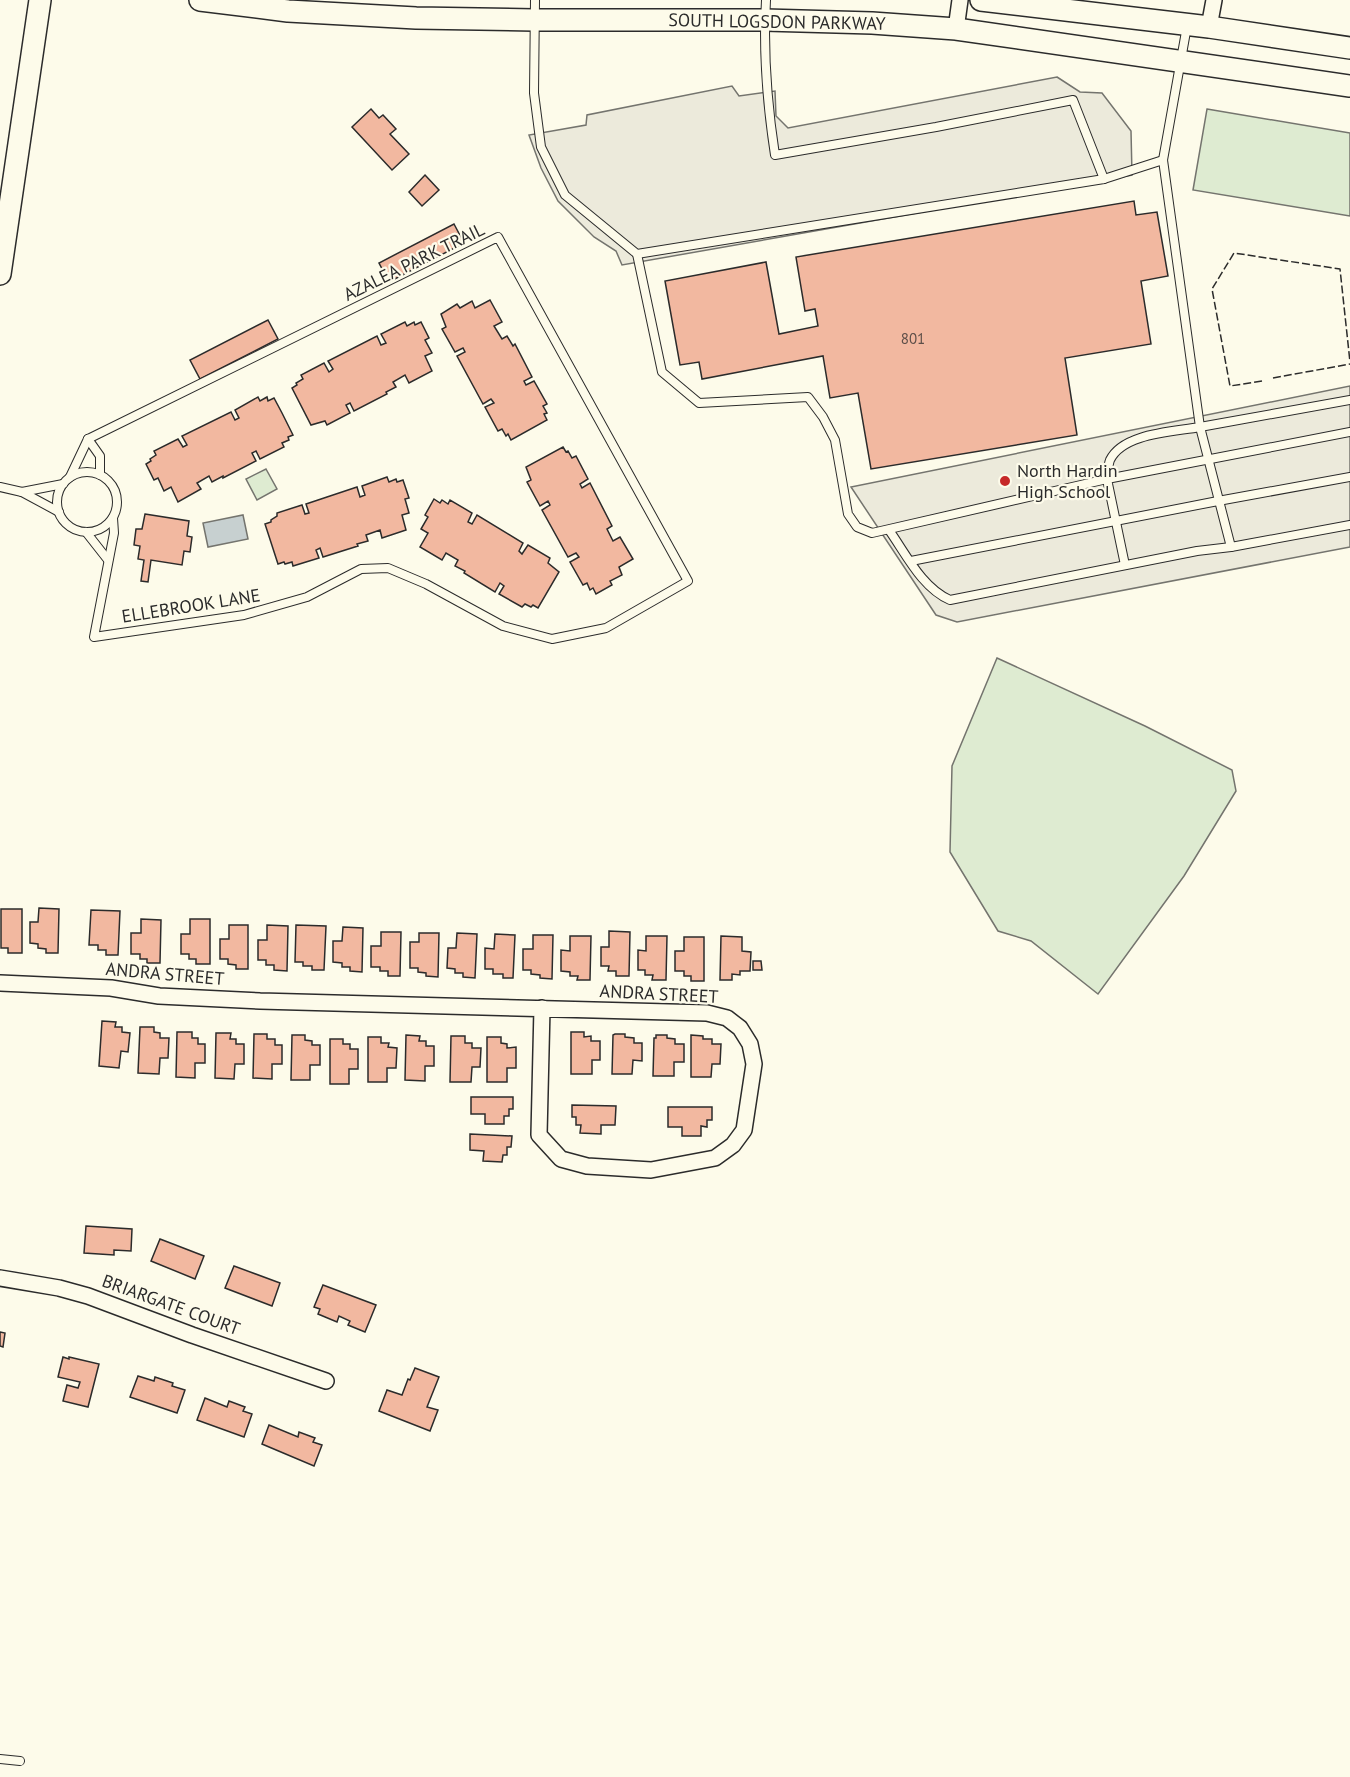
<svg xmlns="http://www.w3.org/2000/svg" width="1350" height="1777" viewBox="0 0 1350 1777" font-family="'PT Sans',sans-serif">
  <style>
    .green { fill: #deebd1; stroke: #74746e; stroke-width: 1.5 }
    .parking { fill: #eceadb; stroke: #74746e; stroke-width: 1.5 }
    .water { fill: #c7d0d0; stroke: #74746e; stroke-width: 1.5 }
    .building { fill: #f2b8a0; stroke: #2b2b2b; stroke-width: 1.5 }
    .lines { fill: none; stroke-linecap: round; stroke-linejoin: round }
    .lane-casing { stroke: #2b2b2b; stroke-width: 10 }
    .street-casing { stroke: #2b2b2b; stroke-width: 18 }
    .secondary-casing { stroke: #2b2b2b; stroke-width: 24 }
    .lane { stroke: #fdfbea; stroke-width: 8 }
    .street { stroke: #fdfbea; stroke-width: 15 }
    .secondary { stroke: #fdfbea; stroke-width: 21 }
    .fence { stroke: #2b2b2b; stroke-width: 1.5; stroke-dasharray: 8 3; stroke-linecap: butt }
    .poi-dot { fill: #c62828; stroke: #fdfbea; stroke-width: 2 }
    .labels { text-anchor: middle; stroke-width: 4.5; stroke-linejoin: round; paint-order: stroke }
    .number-label { font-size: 15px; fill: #5d4e48 }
    .street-label { font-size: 18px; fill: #2b2b2b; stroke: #fdfbea }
    .poi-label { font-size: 18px; fill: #2b2b2b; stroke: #fdfbea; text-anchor: start }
  </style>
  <rect width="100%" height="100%" fill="#fdfbea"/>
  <g class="green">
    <path d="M 1207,109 L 1350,133 L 1350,216 L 1193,190 Z"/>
    <path d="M 266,469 L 277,489 L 257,500 L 246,479 Z"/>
    <path d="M 997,658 L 1145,726 L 1232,770 L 1236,791 L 1184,876 L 1098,994 L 1031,941 L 998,931 L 950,852 L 952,766 Z"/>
  </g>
  <g class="parking">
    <path d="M 1057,77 L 1080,92 L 1102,93 L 1131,131 L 1132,175 L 622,265 L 616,251 L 594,237 L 558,201 L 541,168 L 529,135 L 586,125 L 587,115 L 732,86 L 739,96 L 775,91 L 776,116 L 788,128 Z"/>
    <path d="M 1350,386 L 1350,547 L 957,622 L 936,615 L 851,487 Z"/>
  </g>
  <path class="water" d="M 243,515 L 248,539 L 208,547 L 203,523 Z"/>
  <g class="building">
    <path d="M 371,109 L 379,118 L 383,115 L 396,129 L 390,134 L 409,154 L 392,170 L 352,127 Z"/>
    <path d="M 425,175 L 439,190 L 422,206 L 409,192 Z"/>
    <path d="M 1134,201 L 1136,215 L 1157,212 L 1168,276 L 1141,281 L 1151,344 L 1065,358 L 1077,435 L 871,469 L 858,393 L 830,398 L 823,356 L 702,379 L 699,362 L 680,365 L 665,281 L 766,262 L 779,334 L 818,326 L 815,309 L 805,311 L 796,257 Z"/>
    <path d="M 454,224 L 464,243 L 389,282 L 379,263 Z"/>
    <path d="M 490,300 L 502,322 L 494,326 L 502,339 L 507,336 L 513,346 L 515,344 L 532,377 L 524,381 L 526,385 L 534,381 L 547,404 L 543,406 L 547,413 L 544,414 L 547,420 L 511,440 L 508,434 L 506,436 L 502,429 L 498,431 L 485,407 L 494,403 L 491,399 L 483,404 L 457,356 L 465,352 L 463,348 L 455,352 L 442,329 L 446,327 L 441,314 L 457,304 L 460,308 L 472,301 L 475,308 Z"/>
    <path d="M 268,320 L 278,339 L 200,379 L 190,360 Z"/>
    <path d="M 405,322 L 407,326 L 414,322 L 415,325 L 421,322 L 429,338 L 425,340 L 432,353 L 425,356 L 432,371 L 409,383 L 405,375 L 393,382 L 396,387 L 386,392 L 387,394 L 354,411 L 350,403 L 346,405 L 350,413 L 327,425 L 325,421 L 311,425 L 292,388 L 297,385 L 296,383 L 303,379 L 301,375 L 324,363 L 329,372 L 333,369 L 328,361 L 377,336 L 381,345 L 386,343 L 381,334 Z"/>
    <path d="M 258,397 L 260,401 L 267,397 L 268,401 L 274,398 L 282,413 L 293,435 L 288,437 L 289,440 L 282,443 L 284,447 L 260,459 L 256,451 L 252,453 L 256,461 L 223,478 L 223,476 L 212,482 L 209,476 L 197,483 L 201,489 L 178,502 L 171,487 L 164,491 L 158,478 L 154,480 L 146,464 L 151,461 L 150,459 L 156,455 L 154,451 L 178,439 L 183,447 L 187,445 L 182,436 L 231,412 L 235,420 L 239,418 L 235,410 Z"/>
    <path d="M 563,447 L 566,452 L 568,451 L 572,458 L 576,456 L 588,479 L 580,484 L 582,488 L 590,483 L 612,526 L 607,529 L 613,541 L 620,537 L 633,559 L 619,567 L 622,575 L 610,581 L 612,585 L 596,594 L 593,588 L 590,590 L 587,583 L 583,585 L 570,562 L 579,557 L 576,553 L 568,557 L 542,510 L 550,505 L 548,501 L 540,506 L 527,482 L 531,480 L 526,467 Z"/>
    <path d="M 387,477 L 389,482 L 396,479 L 397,482 L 403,480 L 409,498 L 405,499 L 409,513 L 402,515 L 406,530 L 382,538 L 380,530 L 366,535 L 368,541 L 357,544 L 358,546 L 323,557 L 320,548 L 316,550 L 319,558 L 293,566 L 292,562 L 285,564 L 284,562 L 278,564 L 265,524 L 271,522 L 271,520 L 277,516 L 277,513 L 302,505 L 305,514 L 309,513 L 306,504 L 357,487 L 360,497 L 365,495 L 362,486 Z"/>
    <path d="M 434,499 L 440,503 L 442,500 L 448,504 L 450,500 L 472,513 L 468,522 L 472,524 L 477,515 L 523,543 L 519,551 L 522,554 L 528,545 L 550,558 L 548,563 L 559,572 L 538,608 L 533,605 L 531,607 L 525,604 L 522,607 L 499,594 L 504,586 L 500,583 L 495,592 L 464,573 L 465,571 L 455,566 L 458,560 L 446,553 L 442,560 L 420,547 L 428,533 L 421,529 L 428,517 L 425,515 Z"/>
    <path d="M 145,514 L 189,521 L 187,536 L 192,537 L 190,552 L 184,551 L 182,565 L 151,560 L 148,582 L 141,581 L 144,560 L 138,559 L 140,546 L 134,545 L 136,529 L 142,529 Z"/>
    <path d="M 39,908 L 59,909 L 58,953 L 46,953 L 46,949 L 38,948 L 38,944 L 30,943 L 30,922 L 38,922 Z"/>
    <path d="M 1,909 L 22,909 L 22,953 L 8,953 L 8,948 L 1,948 Z"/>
    <path d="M 91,910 L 120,911 L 118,955 L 106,955 L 106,950 L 98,950 L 98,945 L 89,945 Z"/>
    <path d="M 141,919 L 161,920 L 160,963 L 147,963 L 147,959 L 140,959 L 140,954 L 131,954 L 131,933 L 141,933 Z"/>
    <path d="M 190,919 L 210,919 L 210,964 L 196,964 L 196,959 L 189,959 L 189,954 L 181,954 L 181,934 L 190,934 Z"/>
    <path d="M 229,925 L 248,925 L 248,969 L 236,969 L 236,965 L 228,964 L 228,959 L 220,959 L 220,939 L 229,939 Z"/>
    <path d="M 267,925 L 288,926 L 287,971 L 274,970 L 274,965 L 266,965 L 266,960 L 258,960 L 258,940 L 267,940 Z"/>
    <path d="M 296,925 L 326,926 L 324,970 L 312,970 L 312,966 L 303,966 L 303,962 L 295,962 Z"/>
    <path d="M 343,927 L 363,928 L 362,972 L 350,971 L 350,967 L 342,967 L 342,963 L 333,962 L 333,941 L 342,941 Z"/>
    <path d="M 609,931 L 630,932 L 629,976 L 616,976 L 616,971 L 608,971 L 609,966 L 601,966 L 601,947 L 609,947 Z"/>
    <path d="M 381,932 L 401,932 L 400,976 L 388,976 L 388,971 L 380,971 L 380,967 L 371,967 L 371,946 L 381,946 Z"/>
    <path d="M 419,933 L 439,933 L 438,977 L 426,976 L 426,973 L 418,972 L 418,968 L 410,968 L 410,942 L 419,942 Z"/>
    <path d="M 457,933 L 477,934 L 475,978 L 463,977 L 463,973 L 455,973 L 455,969 L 447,968 L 448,948 L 456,948 Z"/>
    <path d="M 495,934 L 515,935 L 513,978 L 503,978 L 503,974 L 493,974 L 493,969 L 485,969 L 485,948 L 494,949 Z"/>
    <path d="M 533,935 L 553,935 L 552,979 L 540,978 L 540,975 L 531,974 L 531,970 L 523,970 L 523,949 L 533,949 Z"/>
    <path d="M 570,936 L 591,936 L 590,980 L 577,980 L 578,976 L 570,976 L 570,972 L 561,971 L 561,950 L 570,951 Z"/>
    <path d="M 646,936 L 667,936 L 666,980 L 652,980 L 653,975 L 645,975 L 645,970 L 638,970 L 638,950 L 646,951 Z"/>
    <path d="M 721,936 L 742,937 L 742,951 L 751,952 L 750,971 L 740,971 L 740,975 L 732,974 L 732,980 L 720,980 Z"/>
    <path d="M 684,937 L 704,937 L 704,981 L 691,981 L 691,976 L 684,976 L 684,971 L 675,971 L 675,951 L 684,951 Z"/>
    <path d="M 753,961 L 761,961 L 762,970 L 753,970 Z"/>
    <path d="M 102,1021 L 116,1022 L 115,1027 L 122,1027 L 122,1032 L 130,1033 L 128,1052 L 121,1051 L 119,1068 L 99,1066 Z"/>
    <path d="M 140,1027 L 154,1027 L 154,1032 L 160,1033 L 160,1038 L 169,1038 L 168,1058 L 160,1058 L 159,1074 L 138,1073 Z"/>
    <path d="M 177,1032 L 192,1032 L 192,1038 L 198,1038 L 198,1044 L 205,1044 L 205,1063 L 195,1063 L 195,1078 L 176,1077 Z"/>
    <path d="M 571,1032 L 584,1032 L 584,1037 L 591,1036 L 591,1041 L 600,1041 L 600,1060 L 592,1060 L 592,1074 L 571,1074 Z"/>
    <path d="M 216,1033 L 231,1033 L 230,1039 L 236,1039 L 236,1044 L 244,1044 L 244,1064 L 235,1064 L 234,1079 L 215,1078 Z"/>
    <path d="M 254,1034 L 267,1034 L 267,1039 L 275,1039 L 275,1045 L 282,1045 L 282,1064 L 272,1064 L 272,1079 L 253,1078 Z"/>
    <path d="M 615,1034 L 625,1034 L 625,1037 L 634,1038 L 634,1043 L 642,1043 L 642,1061 L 633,1060 L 632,1074 L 612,1074 L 613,1035 Z"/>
    <path d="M 292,1035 L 305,1035 L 305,1040 L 312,1041 L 312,1045 L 320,1045 L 320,1065 L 310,1065 L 310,1080 L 291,1080 Z"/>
    <path d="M 406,1035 L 420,1036 L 419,1041 L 426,1041 L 426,1046 L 434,1046 L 434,1066 L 425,1066 L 425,1081 L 405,1080 Z"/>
    <path d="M 656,1035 L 667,1035 L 667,1038 L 675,1039 L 675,1044 L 684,1044 L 684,1062 L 674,1062 L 674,1076 L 653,1076 L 654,1038 L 656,1038 Z"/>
    <path d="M 691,1035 L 703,1036 L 703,1039 L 712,1039 L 712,1044 L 721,1044 L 720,1064 L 712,1064 L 711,1077 L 691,1077 Z"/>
    <path d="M 451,1036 L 465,1036 L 465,1043 L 472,1043 L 472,1048 L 481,1048 L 480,1067 L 472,1067 L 471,1082 L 450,1082 Z"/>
    <path d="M 368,1037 L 381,1037 L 381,1043 L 389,1043 L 388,1047 L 397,1048 L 396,1068 L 387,1068 L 387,1082 L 368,1082 Z"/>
    <path d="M 487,1037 L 501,1037 L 501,1043 L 507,1044 L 507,1048 L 516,1047 L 516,1068 L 507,1068 L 507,1082 L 487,1082 Z"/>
    <path d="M 330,1039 L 343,1039 L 343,1044 L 350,1044 L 350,1049 L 358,1049 L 358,1069 L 349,1069 L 349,1084 L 330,1084 Z"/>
    <path d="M 471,1097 L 513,1097 L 513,1109 L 509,1109 L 509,1116 L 504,1116 L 504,1124 L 485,1124 L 485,1114 L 471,1114 Z"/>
    <path d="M 572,1105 L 616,1106 L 615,1125 L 601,1125 L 601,1134 L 580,1133 L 581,1125 L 576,1125 L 576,1117 L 572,1117 Z"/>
    <path d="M 668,1107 L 712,1107 L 712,1120 L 707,1120 L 707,1127 L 701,1126 L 701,1136 L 682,1136 L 682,1127 L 668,1127 Z"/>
    <path d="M 470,1134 L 512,1136 L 511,1147 L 507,1147 L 507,1155 L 503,1155 L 502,1162 L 483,1161 L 484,1151 L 470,1150 Z"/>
    <path d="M 86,1226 L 132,1229 L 131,1251 L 114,1250 L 114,1255 L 84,1253 Z"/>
    <path d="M 160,1239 L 204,1256 L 195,1279 L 151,1261 Z"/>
    <path d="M 234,1266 L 280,1283 L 272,1306 L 225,1288 Z"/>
    <path d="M 323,1285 L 376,1305 L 365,1332 L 348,1325 L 350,1321 L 339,1316 L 337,1322 L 318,1314 L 320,1309 L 314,1307 Z"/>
    <path d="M 0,1332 L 5,1333 L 3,1347 L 0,1346 Z"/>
    <path d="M 63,1357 L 69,1359 L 69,1357 L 99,1364 L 88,1407 L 63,1401 L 67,1385 L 78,1388 L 80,1382 L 58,1377 Z"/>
    <path d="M 415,1368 L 439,1377 L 427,1407 L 438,1410 L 430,1431 L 379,1411 L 387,1390 L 402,1395 L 408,1379 L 410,1380 Z"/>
    <path d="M 138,1376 L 154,1381 L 155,1377 L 173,1383 L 172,1386 L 185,1390 L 177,1413 L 130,1397 Z"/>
    <path d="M 205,1398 L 227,1407 L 229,1401 L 245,1407 L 243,1411 L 252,1414 L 244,1437 L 197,1420 Z"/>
    <path d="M 269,1425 L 298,1437 L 299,1432 L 315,1438 L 313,1442 L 322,1445 L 314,1466 L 262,1444 Z"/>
  </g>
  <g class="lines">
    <defs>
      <g id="lane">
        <path d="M 535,0 L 534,93 L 541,147 L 565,195 L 637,254 L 1104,179 L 1163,160"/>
        <path d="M 766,0 C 763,52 767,103 775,155 L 936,127 L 1073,100 L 1104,179"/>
        <path d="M 637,254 L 662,372 L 699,403 L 808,397 L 823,417 L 835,440 L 848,514 L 857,527 L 872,533 L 1107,479 C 1108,473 1108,465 1110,460 C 1123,433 1173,432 1200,427 L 1163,160 L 1187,26"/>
        <path d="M 88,439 L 498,237 L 688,581 L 606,628 L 552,639 L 503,626 L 426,584 L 388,568 L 361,569 L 307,597 L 244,615 L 94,637 L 114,533 L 113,518"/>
        <path d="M 88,439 L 100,456 L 100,475"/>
        <circle cx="87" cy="502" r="30"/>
        <path d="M 70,477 L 88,439"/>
        <path d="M 0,487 L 22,492 L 59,512"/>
        <path d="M 22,492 L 63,484"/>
        <path d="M 889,530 C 906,554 922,588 950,600 L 1197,551 L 1231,547 L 1350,525"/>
        <path d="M 86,532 L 108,560"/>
        <path d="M 1231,547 L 1200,427 L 1350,400"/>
        <path d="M 911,561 L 1218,501 L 1350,477"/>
        <path d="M 1125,565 L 1107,479 L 1350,432"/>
        <path d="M 0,1759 L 20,1761"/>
      </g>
      <g id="street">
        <path d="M 1209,27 L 1214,0"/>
        <path d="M 956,29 L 960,0"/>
        <path d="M 0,983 L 111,988 L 159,996 L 260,1001 L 707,1013 L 727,1018 L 740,1028 L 750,1044 L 754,1064 L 744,1130 L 733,1145 L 715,1158 L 651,1170 L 587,1166 L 561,1159 L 539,1135 L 542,1008"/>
        <path d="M 0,1278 L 59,1288 L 88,1296 L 192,1335 L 326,1381"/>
      </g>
      <g id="secondary">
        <path d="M 200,0 L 288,11 L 416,18 L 534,20 L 765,20 L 872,23 L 956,29 L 1350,86"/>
        <path d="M 981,0 L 1209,27 L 1350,48"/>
        <path d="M 0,274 L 40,0"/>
      </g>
    </defs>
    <use href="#lane" class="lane-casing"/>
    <use href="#street" class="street-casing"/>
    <use href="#secondary" class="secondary-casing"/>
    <use href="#lane" class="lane"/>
    <use href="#street" class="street"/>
    <use href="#secondary" class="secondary"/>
    <g class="fence">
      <path d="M 1273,378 L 1350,364"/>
      <path d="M 1262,381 L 1230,386 L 1212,289 L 1234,253 L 1340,269 L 1350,362"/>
    </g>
  </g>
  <circle class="poi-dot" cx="1005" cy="481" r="6"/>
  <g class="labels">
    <g class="number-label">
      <text x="913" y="344">801</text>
    </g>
    <g class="street-label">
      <text transform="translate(777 22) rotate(1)" y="6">SOUTH LOGSDON PARKWAY</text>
      <text transform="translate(414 262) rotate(-26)" y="6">AZALEA PARK TRAIL</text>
      <text transform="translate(191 606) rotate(-9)" y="6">ELLEBROOK LANE</text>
      <text transform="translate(165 974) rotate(5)" y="6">ANDRA STREET</text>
      <text transform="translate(659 994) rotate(3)" y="6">ANDRA STREET</text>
      <text transform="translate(171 1305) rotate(20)" y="6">BRIARGATE COURT</text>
    </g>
    <g class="poi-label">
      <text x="1017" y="477">North Hardin<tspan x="1017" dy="21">High School</tspan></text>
    </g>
  </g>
</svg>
